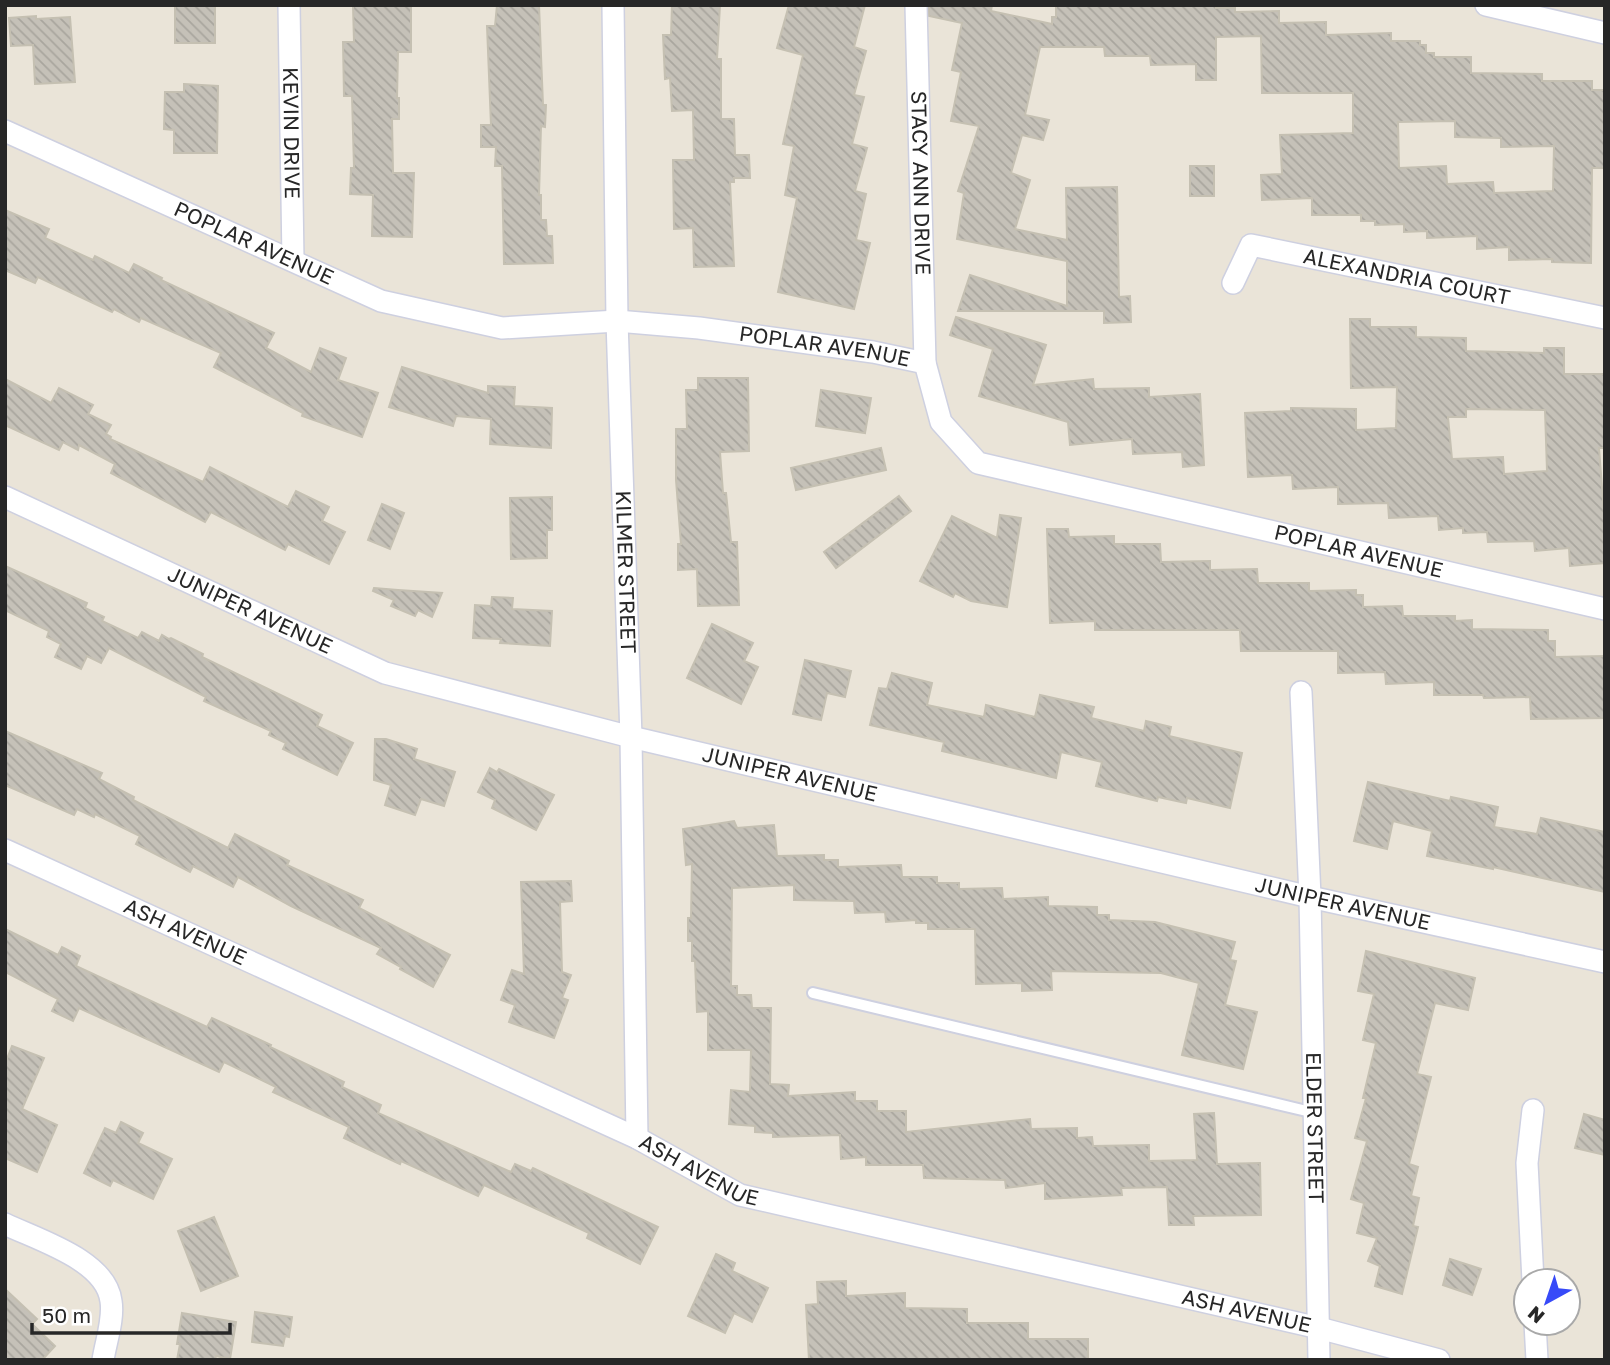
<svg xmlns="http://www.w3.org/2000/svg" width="1610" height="1365" viewBox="0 0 1610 1365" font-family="'Golos Text',sans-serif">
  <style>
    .building { fill: url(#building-back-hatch); stroke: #c5c0b2; stroke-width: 2; fill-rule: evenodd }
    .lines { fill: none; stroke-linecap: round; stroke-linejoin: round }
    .service-casing { stroke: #ced0e0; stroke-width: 14 }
    .minor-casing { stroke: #ced0e0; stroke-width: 24 }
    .service { stroke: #fff; stroke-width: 10 }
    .minor { stroke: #fff; stroke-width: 21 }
    .labels { text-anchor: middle; stroke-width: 5; stroke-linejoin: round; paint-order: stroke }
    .street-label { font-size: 21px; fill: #272727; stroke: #fff }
  </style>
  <defs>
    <pattern id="building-back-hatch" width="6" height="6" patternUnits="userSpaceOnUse" patternTransform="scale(1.75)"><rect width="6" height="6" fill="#c5c1b8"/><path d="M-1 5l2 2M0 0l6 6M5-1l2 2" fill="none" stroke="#a9a69e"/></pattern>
  </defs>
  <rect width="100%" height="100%" fill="#eae4d8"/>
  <g class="building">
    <rect x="175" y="5" width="40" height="38"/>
    <path d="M 353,5 L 411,5 L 411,52 L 398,52 L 397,98 L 399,98 L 399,119 L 392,119 L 393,173 L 414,173 L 412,237 L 372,236 L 373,195 L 350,194 L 351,168 L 354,168 L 352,96 L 344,96 L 343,42 L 354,42 Z"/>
    <path d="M 497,5 L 539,5 L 543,105 L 546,105 L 545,127 L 541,126 L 539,195 L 541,195 L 541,220 L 546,220 L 547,236 L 552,236 L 553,263 L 504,264 L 502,166 L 495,166 L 496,147 L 481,147 L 481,125 L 491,125 L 487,26 L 495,26 Z"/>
    <path d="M 672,5 L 720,5 L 717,59 L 721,59 L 721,119 L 734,119 L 735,155 L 749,155 L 750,178 L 734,178 L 734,182 L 730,182 L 734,266 L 694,267 L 693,228 L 674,229 L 673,160 L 694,160 L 693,110 L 672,111 L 670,78 L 665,79 L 663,35 L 671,35 Z"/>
    <path d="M 789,5 L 865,5 L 854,47 L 866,51 L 854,95 L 864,97 L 852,144 L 867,148 L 855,191 L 866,194 L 856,240 L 870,243 L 854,309 L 778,292 L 797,198 L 785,195 L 794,146 L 783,144 L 803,55 L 777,48 Z"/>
    <path d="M 929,5 L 992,5 L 991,11 L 1052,24 L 1052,17 L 1056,17 L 1056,5 L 1216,5 L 1216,8 L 1235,8 L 1235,12 L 1279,11 L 1279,23 L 1326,22 L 1326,35 L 1391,33 L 1391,41 L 1420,41 L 1420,45 L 1426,45 L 1426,53 L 1434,53 L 1434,57 L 1471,57 L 1471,73 L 1542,74 L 1542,81 L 1592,81 L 1592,90 L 1605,90 L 1605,168 L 1592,168 L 1591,263 L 1552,262 L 1552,259 L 1509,260 L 1509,247 L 1477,249 L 1477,236 L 1427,238 L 1427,231 L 1404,232 L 1404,224 L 1375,225 L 1375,221 L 1361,221 L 1361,215 L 1312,215 L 1312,198 L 1262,200 L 1261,175 L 1282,174 L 1280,135 L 1353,133 L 1353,93 L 1262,93 L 1261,36 L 1216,37 L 1216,80 L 1196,80 L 1196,64 L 1151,65 L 1150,56 L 1105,56 L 1104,47 L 1040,47 L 1025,115 L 1049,120 L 1043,140 L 1022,135 L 1011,173 L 1030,180 L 1015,229 L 1067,240 L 1066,188 L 1117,187 L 1119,297 L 1130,296 L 1131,322 L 1104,323 L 1104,311 L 958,311 L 970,275 L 1067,306 L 1067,261 L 957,239 L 964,193 L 958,191 L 979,126 L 951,121 L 961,72 L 952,70 L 962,23 L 929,16 ZM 1455,121 L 1455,137 L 1501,138 L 1501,147 L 1554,146 L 1553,191 L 1494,193 L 1493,182 L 1447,184 L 1446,166 L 1399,168 L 1398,122 Z"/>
    <path d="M 36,16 L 36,19 L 70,17 L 75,82 L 35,84 L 33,45 L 11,46 L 9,18 Z"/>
    <path d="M 184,84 L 218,86 L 217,153 L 174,153 L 174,130 L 164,129 L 165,92 L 184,92 Z"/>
    <rect x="1190" y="166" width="24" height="30"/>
    <path d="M 5,210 L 49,229 L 45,238 L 93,260 L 95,256 L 129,273 L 134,264 L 162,278 L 161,280 L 274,333 L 266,348 L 311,372 L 320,348 L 346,358 L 338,380 L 378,393 L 362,437 L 302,416 L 303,413 L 214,367 L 221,353 L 141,318 L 139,322 L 114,309 L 112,312 L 38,277 L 35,283 L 5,270 Z"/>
    <path d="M 956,317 L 1046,345 L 1033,385 L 1093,379 L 1094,389 L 1149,388 L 1149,397 L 1200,394 L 1204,465 L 1183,467 L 1182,452 L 1133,454 L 1132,439 L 1070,445 L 1068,422 L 979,396 L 993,349 L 950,335 Z"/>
    <path d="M 1350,319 L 1370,319 L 1370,327 L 1416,327 L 1416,337 L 1466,338 L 1466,351 L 1544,353 L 1544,348 L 1564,348 L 1564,374 L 1605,374 L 1605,448 L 1599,448 L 1605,526 L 1605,563 L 1570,566 L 1569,548 L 1535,551 L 1534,541 L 1488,542 L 1487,532 L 1463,533 L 1463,528 L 1439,530 L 1438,516 L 1389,518 L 1388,503 L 1338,504 L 1338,487 L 1293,489 L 1292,475 L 1248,477 L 1245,413 L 1291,411 L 1291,408 L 1356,409 L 1356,430 L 1396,428 L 1397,387 L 1351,388 ZM 1466,409 L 1545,410 L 1547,471 L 1504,474 L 1503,457 L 1452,459 L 1448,417 L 1466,417 Z"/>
    <path d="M 402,367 L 488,393 L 488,386 L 515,387 L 514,406 L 552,408 L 551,448 L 490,444 L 491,419 L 456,416 L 453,426 L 389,407 Z"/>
    <path d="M 698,378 L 748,378 L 749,451 L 720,452 L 723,493 L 726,493 L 731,542 L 737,542 L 739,605 L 698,606 L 697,569 L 678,570 L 678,544 L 681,544 L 676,480 L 676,429 L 687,429 L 686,390 L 698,390 Z"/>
    <path d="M 5,379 L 51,403 L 59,388 L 93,405 L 88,414 L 111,425 L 106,434 L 111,437 L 110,439 L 203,482 L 210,467 L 288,507 L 296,491 L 329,507 L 322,521 L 345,532 L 329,564 L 288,544 L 285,550 L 211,512 L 205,522 L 111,473 L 115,464 L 79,445 L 78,450 L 63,442 L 59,450 L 5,425 Z"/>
    <path d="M 821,390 L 871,398 L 865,433 L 816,426 Z"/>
    <path d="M 881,448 L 886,470 L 796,490 L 791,468 Z"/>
    <path d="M 899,496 L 911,511 L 836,568 L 824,552 Z"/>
    <path d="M 552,497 L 552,530 L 547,530 L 547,558 L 511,559 L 510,498 Z"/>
    <path d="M 382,504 L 404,513 L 390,549 L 368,540 Z"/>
    <path d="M 1000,515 L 1021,518 L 1007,607 L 971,601 L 955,593 L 953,597 L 920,581 L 952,516 L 997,538 Z"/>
    <path d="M 1047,529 L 1068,529 L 1069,537 L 1114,536 L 1114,544 L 1160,544 L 1161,562 L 1210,561 L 1210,570 L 1257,569 L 1258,583 L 1309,583 L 1309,591 L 1356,590 L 1356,595 L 1363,595 L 1363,607 L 1402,606 L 1403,616 L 1455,616 L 1455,621 L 1472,620 L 1472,629 L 1548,630 L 1548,641 L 1555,641 L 1555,657 L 1605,656 L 1605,718 L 1531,719 L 1530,697 L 1484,698 L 1483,695 L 1434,695 L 1434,682 L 1386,684 L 1385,672 L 1338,673 L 1338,651 L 1241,651 L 1240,630 L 1095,630 L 1095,621 L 1050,623 Z"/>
    <path d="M 5,566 L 87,603 L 85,608 L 104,617 L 102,621 L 138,638 L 142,632 L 159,641 L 162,635 L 169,639 L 171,638 L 203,654 L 202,657 L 322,715 L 317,726 L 353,743 L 337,775 L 283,749 L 286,743 L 269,735 L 271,731 L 204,701 L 206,697 L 109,648 L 101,663 L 87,656 L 81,669 L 55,657 L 61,644 L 47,637 L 49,631 L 5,610 Z"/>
    <path d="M 374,588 L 398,590 L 442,593 L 432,617 L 418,610 L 415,616 L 391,606 L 394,600 L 373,591 Z"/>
    <path d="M 492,597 L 513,598 L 512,609 L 552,611 L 550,646 L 500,643 L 501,639 L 473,638 L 475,605 L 491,606 Z"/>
    <path d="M 712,624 L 753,643 L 744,661 L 758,667 L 741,704 L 687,678 Z"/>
    <path d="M 805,660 L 851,671 L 845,697 L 827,693 L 821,720 L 793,714 Z"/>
    <path d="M 892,673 L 932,683 L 927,705 L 984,717 L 986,705 L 1035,717 L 1040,695 L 1094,707 L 1091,718 L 1144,731 L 1146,721 L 1171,727 L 1169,736 L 1242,753 L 1230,808 L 1187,798 L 1186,803 L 1158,797 L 1157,801 L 1096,786 L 1102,762 L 1061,752 L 1056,778 L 942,751 L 944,742 L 870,725 L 879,688 L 887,689 Z"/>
    <path d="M 5,731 L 102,773 L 99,779 L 134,797 L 133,800 L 228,848 L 235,834 L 289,861 L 287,865 L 363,900 L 359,908 L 450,955 L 433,987 L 400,969 L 401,967 L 377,954 L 381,948 L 291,906 L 238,877 L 233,887 L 193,866 L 190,872 L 136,844 L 140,836 L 95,814 L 94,817 L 77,809 L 74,815 L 5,785 Z"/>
    <path d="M 375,739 L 386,739 L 417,749 L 414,759 L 455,772 L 444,806 L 421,799 L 415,815 L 385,805 L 391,785 L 374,780 Z"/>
    <path d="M 490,768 L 497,772 L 499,769 L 554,795 L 536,830 L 492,808 L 495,800 L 478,792 Z"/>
    <path d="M 1368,782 L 1450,801 L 1451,797 L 1498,807 L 1494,827 L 1537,834 L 1541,818 L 1605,832 L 1605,892 L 1493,867 L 1493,869 L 1427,856 L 1432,831 L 1393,821 L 1387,849 L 1354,841 Z"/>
    <path d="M 734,821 L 737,828 L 774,825 L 777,856 L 824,855 L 824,860 L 838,860 L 838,867 L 901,865 L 902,877 L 937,877 L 937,883 L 959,883 L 959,889 L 1002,888 L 1003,899 L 1048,897 L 1048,906 L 1097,907 L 1097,915 L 1109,915 L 1109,920 L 1155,922 L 1235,942 L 1230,960 L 1236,961 L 1225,1005 L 1257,1012 L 1243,1069 L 1182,1055 L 1199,983 L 1161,973 L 1051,971 L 1052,990 L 1022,991 L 1022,983 L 976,984 L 975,929 L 928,929 L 928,923 L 916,923 L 916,920 L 886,922 L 885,912 L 855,913 L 854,901 L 794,900 L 794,885 L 732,888 L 731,986 L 737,986 L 737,995 L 751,995 L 752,1008 L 771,1008 L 770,1084 L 789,1085 L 788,1096 L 855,1092 L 855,1101 L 877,1101 L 877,1111 L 906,1111 L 906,1132 L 1030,1119 L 1031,1129 L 1077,1128 L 1077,1138 L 1092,1137 L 1093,1146 L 1149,1145 L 1149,1161 L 1197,1160 L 1194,1114 L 1214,1113 L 1217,1164 L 1260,1163 L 1261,1215 L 1193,1216 L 1194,1225 L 1169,1225 L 1167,1187 L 1121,1188 L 1122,1195 L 1045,1199 L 1045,1183 L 1006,1188 L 1005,1180 L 924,1178 L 923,1165 L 866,1165 L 866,1157 L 841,1159 L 840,1135 L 773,1137 L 773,1133 L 755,1132 L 755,1126 L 729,1124 L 731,1090 L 750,1092 L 751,1050 L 708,1050 L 708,1011 L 697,1012 L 695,961 L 692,961 L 692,941 L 688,941 L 688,918 L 691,918 L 692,864 L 686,865 L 683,829 Z"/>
    <path d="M 571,881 L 572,901 L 560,902 L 562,972 L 571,975 L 562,998 L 568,1000 L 554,1038 L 509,1022 L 515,1005 L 501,1000 L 512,970 L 524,974 L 521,882 Z"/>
    <path d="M 5,929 L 58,955 L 62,947 L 80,956 L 76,966 L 207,1027 L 212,1018 L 271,1045 L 270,1047 L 344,1082 L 342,1087 L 381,1105 L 378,1113 L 511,1172 L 515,1164 L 531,1171 L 533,1168 L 658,1227 L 640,1264 L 587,1238 L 589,1233 L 484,1185 L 478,1196 L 401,1161 L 400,1164 L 344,1138 L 349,1127 L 273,1092 L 276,1087 L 224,1062 L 219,1072 L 79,1008 L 73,1021 L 52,1011 L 58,999 L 5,972 Z"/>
    <path d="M 1366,951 L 1475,978 L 1468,1010 L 1435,1003 L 1417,1074 L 1431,1077 L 1409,1164 L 1418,1167 L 1411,1196 L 1419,1198 L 1413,1226 L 1418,1227 L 1402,1294 L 1375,1286 L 1380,1266 L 1368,1261 L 1377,1238 L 1357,1233 L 1364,1203 L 1351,1199 L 1367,1141 L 1355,1138 L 1366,1098 L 1363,1098 L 1376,1043 L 1363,1040 L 1374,994 L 1358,991 Z"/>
    <path d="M 12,1046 L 44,1058 L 22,1109 L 57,1125 L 37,1172 L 5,1158 L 5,1064 Z"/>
    <path d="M 1584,1114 L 1605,1120 L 1605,1155 L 1575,1148 Z"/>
    <path d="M 121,1122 L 143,1133 L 138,1143 L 172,1159 L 153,1199 L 113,1180 L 110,1186 L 84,1173 L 105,1128 L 116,1133 Z"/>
    <path d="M 214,1217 L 238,1276 L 201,1291 L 178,1231 Z"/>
    <path d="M 716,1254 L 735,1263 L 732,1271 L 768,1288 L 752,1322 L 734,1313 L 725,1333 L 688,1316 Z"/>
    <path d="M 1450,1259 L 1481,1269 L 1472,1295 L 1443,1285 Z"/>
    <path d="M 846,1281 L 846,1296 L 905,1293 L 905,1308 L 967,1309 L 967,1323 L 1028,1323 L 1028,1339 L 1088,1339 L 1088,1360 L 809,1360 L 806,1305 L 818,1304 L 817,1282 Z"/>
    <path d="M 5,1289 L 37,1319 L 32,1324 L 55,1346 L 42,1360 L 5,1360 Z"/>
    <path d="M 255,1312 L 292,1317 L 289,1337 L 285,1336 L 283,1346 L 252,1342 Z"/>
    <path d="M 182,1313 L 236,1322 L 230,1359 L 216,1356 L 215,1360 L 177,1360 L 180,1344 L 177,1344 Z"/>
  </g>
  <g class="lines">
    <defs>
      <path id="service" d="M 813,993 L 1315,1113"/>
      <g id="minor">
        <path id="s1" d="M 289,5 L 293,260"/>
        <path id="s2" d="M 613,5 L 617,321 L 631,737 L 637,1138"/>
        <path id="s3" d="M 916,5 L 925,363"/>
        <path d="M 1486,5 L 1605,33"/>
        <path id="s4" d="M 5,131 L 381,301 L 502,328 L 617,321 L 699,328 L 873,352 L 925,363 L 941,422 L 978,463 L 1605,609"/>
        <path id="s5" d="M 1233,283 L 1251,245 L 1605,318"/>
        <path id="s6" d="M 5,497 L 385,673 L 631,737 L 1310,897 L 1605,962"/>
        <path id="s7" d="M 1301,692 L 1310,897 L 1319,1360"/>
        <path id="s8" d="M 5,850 L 637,1138 L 740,1195 L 1319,1328 L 1439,1360"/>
        <path d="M 1533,1110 L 1527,1163 L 1533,1281"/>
        <path d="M 5,1224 C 38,1240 106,1260 111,1301 C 114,1319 106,1341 103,1360"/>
        <path d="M 1535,1323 L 1537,1360"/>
      </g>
    </defs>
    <use href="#service" class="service-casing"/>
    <use href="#minor" class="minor-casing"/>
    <use href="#service" class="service"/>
    <use href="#minor" class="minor"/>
  </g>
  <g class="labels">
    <g class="street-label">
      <text dy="7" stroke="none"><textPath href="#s1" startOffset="128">KEVIN DRIVE</textPath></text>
      <text dy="7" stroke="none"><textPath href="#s3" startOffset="178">STACY ANN DRIVE</textPath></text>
      <text dy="7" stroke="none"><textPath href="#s4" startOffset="273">POPLAR AVENUE</textPath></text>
      <text dy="7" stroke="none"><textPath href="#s5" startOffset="201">ALEXANDRIA COURT</textPath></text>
      <text dy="7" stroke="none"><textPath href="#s4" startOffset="861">POPLAR AVENUE</textPath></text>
      <text dy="7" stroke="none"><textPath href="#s4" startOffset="1470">POPLAR AVENUE</textPath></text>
      <text dy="7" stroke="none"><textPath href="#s2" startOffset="567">KILMER STREET</textPath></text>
      <text dy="7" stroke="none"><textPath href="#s6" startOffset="270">JUNIPER AVENUE</textPath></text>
      <text dy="7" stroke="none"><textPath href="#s6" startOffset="836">JUNIPER AVENUE</textPath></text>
      <text dy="7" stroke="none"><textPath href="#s6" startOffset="1404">JUNIPER AVENUE</textPath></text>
      <text dy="7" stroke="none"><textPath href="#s8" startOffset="198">ASH AVENUE</textPath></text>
      <text dy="7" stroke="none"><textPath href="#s7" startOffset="436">ELDER STREET</textPath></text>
      <text dy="7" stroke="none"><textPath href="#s8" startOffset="765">ASH AVENUE</textPath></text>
      <text dy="7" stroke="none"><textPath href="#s8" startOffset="1332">ASH AVENUE</textPath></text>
    </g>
  </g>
  <rect width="1610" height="1365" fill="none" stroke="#272727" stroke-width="14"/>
  <g transform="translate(1547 1302) rotate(220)"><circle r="33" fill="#ffffff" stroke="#a9a9a9" stroke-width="2"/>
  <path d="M0-5L12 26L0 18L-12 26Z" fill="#374af8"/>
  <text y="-10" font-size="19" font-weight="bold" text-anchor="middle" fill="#272727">N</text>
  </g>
  <path d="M32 1323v10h198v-10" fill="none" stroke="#272727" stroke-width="3.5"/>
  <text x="42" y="1323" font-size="21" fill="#272727" stroke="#ffffff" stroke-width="5" paint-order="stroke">50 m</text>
</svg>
